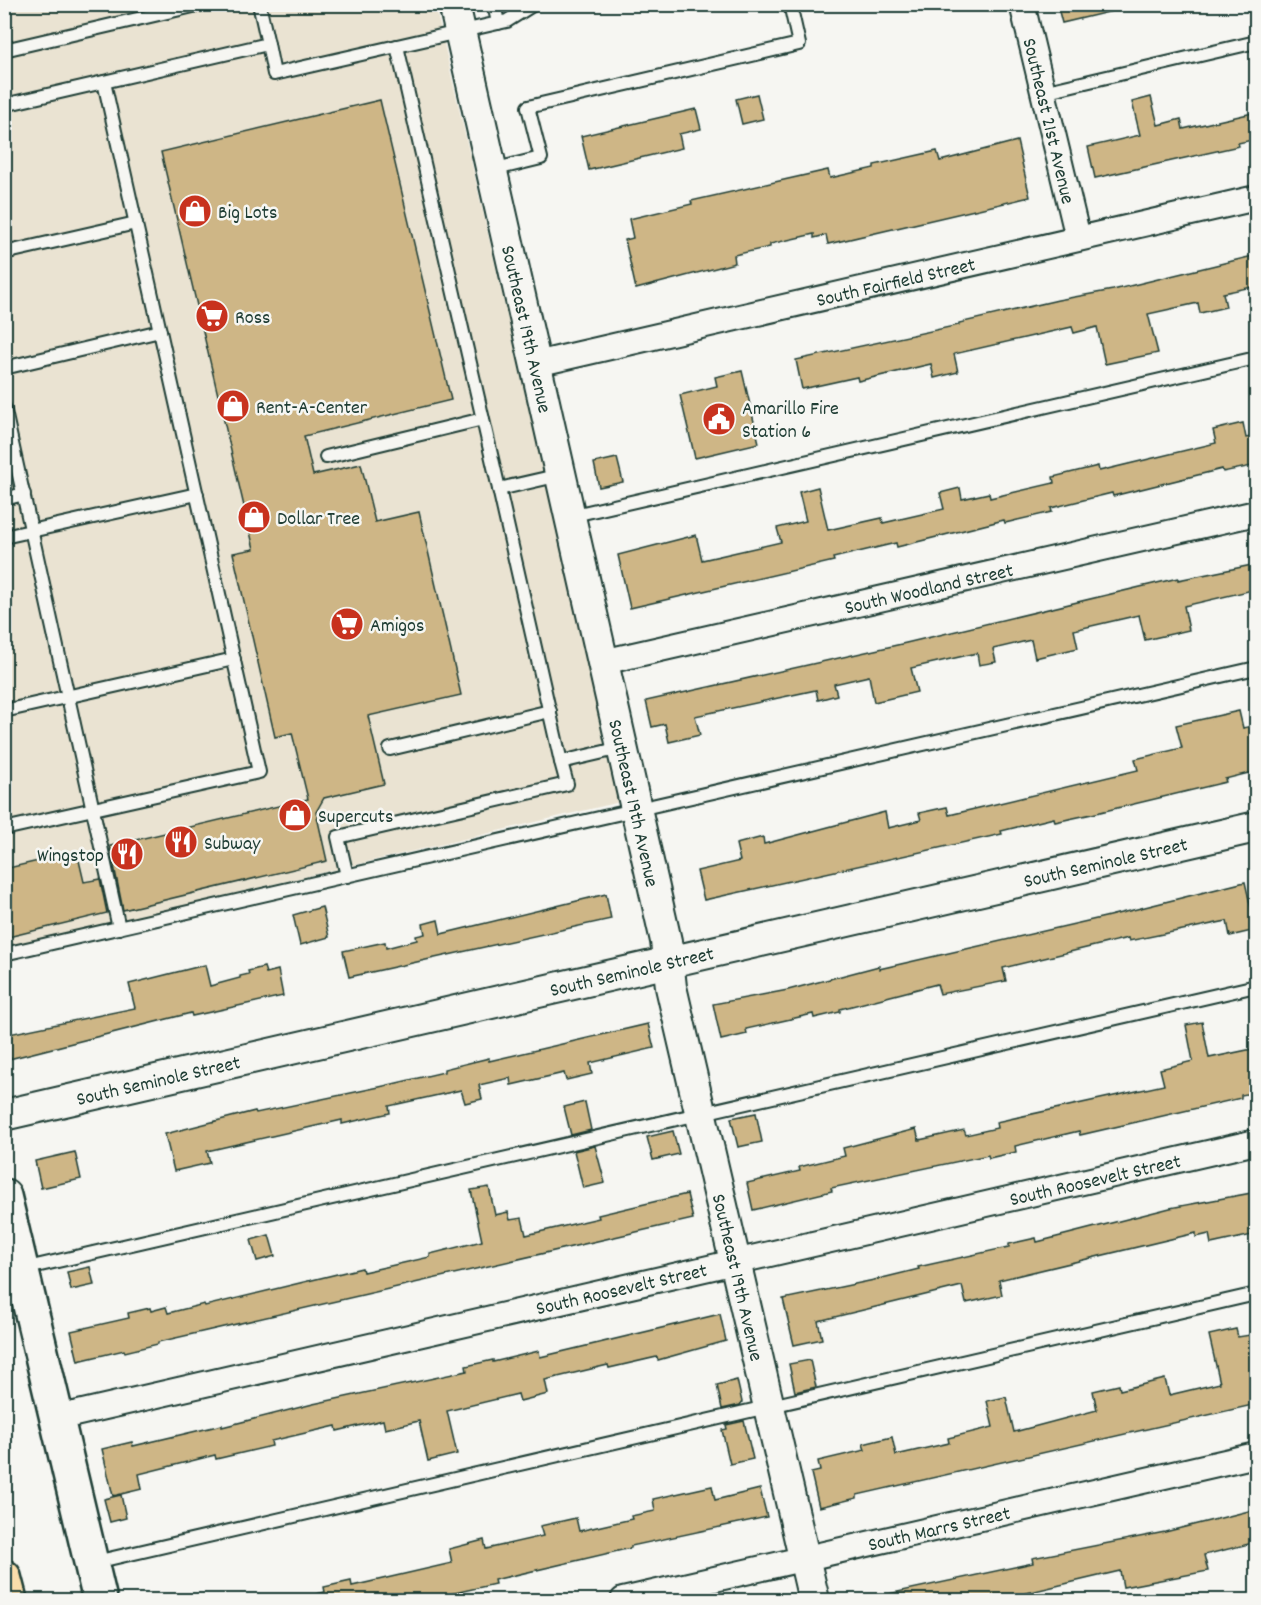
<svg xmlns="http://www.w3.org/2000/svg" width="1261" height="1605" viewBox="0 0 1261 1605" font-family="Dekko,sans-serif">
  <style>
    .built { fill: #eae3d2 }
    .building { fill: #ceb686; stroke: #1f3d34; stroke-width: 1.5 }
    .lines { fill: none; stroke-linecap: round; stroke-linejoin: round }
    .service-casing { stroke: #1f3d34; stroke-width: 16 }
    .minor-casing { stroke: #1f3d34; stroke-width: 28 }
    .tertiary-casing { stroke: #1f3d34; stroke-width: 34 }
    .secondary-casing { stroke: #1f3d34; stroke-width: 38 }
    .motorway-casing { stroke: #1f3d34; stroke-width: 38 }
    .service { stroke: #f6f6f2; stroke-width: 12 }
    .minor { stroke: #f6f6f2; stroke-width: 24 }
    .tertiary { stroke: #f6f6f2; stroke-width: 30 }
    .secondary { stroke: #f6f6f2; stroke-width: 33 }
    .motorway { stroke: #faddab; stroke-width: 33 }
    .labels { text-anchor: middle; stroke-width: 5; stroke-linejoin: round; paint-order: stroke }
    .street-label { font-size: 20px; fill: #1f3d34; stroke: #f6f6f2 }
    .poi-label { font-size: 20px; fill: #1f3d34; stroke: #f6f6f2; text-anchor: start }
  </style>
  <rect width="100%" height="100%" fill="#f6f6f2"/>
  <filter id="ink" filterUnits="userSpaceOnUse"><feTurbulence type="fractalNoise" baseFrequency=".0167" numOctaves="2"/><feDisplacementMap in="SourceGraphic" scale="12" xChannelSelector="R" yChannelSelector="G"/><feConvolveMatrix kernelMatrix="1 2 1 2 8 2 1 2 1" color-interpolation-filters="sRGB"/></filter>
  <g filter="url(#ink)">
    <path class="built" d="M 4,5 L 435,5 L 620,802 L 5,948 Z"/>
    <g class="building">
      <path d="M 1057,4 L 1113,4 L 1113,11 L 1062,23 Z"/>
      <path d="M 757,94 L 763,119 L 742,124 L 736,99 Z"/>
      <path d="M 1151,97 L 1158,125 L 1181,119 L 1183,129 L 1257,112 L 1257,139 L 1238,143 L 1239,146 L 1095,178 L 1088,147 L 1140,135 L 1132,102 Z"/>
      <path d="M 380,100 L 451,400 L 304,436 L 313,475 L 361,464 L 375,522 L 419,512 L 461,695 L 368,716 L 384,784 L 324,798 L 316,812 L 327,861 L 123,910 L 110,846 L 308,799 L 292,733 L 275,737 L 233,553 L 254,549 L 161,152 Z"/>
      <path d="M 696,109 L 701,129 L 679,134 L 682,148 L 589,170 L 581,136 Z"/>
      <path d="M 1017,141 L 1030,197 L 828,244 L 826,235 L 814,238 L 814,234 L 770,244 L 770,247 L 734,255 L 735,263 L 636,289 L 625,240 L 633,238 L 629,219 L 692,204 L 691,201 L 828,170 L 830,178 L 874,168 L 874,165 L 937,151 L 940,161 Z"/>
      <path d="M 1257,255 L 1257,286 L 1223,293 L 1226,307 L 1200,313 L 1198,303 L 1148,314 L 1158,353 L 1105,364 L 1097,327 L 1074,333 L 1072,327 L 954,354 L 958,372 L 934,378 L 931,364 L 858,381 L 857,377 L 802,389 L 796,360 L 959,325 L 959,323 L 1058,300 L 1113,290 Z"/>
      <path d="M 742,371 L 759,443 L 695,458 L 680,395 L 717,386 L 715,377 Z"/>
      <path d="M 1243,423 L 1246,438 L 1257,436 L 1257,465 L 1223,472 L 1222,469 L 1113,496 L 1112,493 L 1051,508 L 1052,512 L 1005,523 L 1004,520 L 897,547 L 896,543 L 833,558 L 834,561 L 630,608 L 618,555 L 696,535 L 702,560 L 781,542 L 777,528 L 806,521 L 799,492 L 818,487 L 828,530 L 882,518 L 883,523 L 944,509 L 940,493 L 960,488 L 962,499 L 989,493 L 990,498 L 1054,483 L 1053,477 L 1098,466 L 1099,471 L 1216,443 L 1213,430 Z"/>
      <path d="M 617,458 L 623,482 L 599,487 L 594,463 Z"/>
      <path d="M 1257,564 L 1257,589 L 1184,606 L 1189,630 L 1145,640 L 1139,615 L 1074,630 L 1078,648 L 1035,658 L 1031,640 L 993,649 L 996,662 L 979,665 L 977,653 L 911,668 L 917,692 L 874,702 L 869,676 L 834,684 L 837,695 L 818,700 L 816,690 L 695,716 L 700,735 L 669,742 L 665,724 L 652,727 L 646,701 L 906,643 L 1178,578 L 1178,580 Z"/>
      <path d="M 1239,711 L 1243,728 L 1257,725 L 1257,771 L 1225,779 L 1226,782 L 1092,814 L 1055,822 L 1054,818 L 1001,831 L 1002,834 L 704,900 L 697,871 L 740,861 L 736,844 L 763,837 L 764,844 L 885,812 L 888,828 L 921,820 L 919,813 L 947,807 L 949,815 L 1138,770 L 1135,759 L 1182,748 L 1176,725 Z"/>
      <path d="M 77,852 L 84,882 L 100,879 L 107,913 L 4,938 L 4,869 Z"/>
      <path d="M 1245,882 L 1256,930 L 1230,936 L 1227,921 L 1129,941 L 1128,938 L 1003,968 L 1006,981 L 940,994 L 937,984 L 840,1009 L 840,1012 L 814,1018 L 813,1014 L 746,1029 L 747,1034 L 721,1040 L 713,1004 L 788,990 L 879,966 L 879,969 L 1105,917 Z"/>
      <path d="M 606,894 L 611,919 L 349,977 L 343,951 L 385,942 L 386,948 L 417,940 L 416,936 L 425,934 L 423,924 L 438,920 L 441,934 Z"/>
      <path d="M 322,907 L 329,937 L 300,945 L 293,915 Z"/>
      <path d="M 205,965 L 210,986 L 240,978 L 240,976 L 249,974 L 248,971 L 264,967 L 266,973 L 278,970 L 283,996 L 192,1016 L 191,1013 L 9,1059 L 4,1035 L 135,1008 L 129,984 Z"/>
      <path d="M 1202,1022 L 1209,1058 L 1257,1048 L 1257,1092 L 1241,1095 L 1241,1098 L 1080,1135 L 1079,1131 L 1015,1146 L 1016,1152 L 989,1158 L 988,1155 L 831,1188 L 832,1191 L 753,1210 L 747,1183 L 800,1171 L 799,1167 L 845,1156 L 843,1148 L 916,1129 L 919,1140 L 964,1130 L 966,1135 L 997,1128 L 996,1122 L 1164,1085 L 1160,1069 L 1193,1061 L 1186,1025 Z"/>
      <path d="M 648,1024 L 654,1048 L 590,1063 L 592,1074 L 566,1080 L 564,1073 L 511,1085 L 510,1078 L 479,1085 L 482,1099 L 465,1103 L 461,1090 L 389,1106 L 390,1113 L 342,1124 L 342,1120 L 207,1151 L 210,1163 L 174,1171 L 165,1134 L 255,1111 L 256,1113 L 384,1086 L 444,1072 L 444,1069 L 489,1058 L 489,1061 Z"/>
      <path d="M 585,1102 L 591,1130 L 571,1135 L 564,1107 Z"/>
      <path d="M 756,1113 L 762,1142 L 738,1147 L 731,1118 Z"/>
      <path d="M 673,1131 L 679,1154 L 653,1160 L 647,1137 Z"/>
      <path d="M 595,1146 L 605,1183 L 583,1188 L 574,1151 Z"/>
      <path d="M 75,1152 L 81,1179 L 41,1188 L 35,1161 Z"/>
      <path d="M 489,1187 L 495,1215 L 508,1212 L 510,1220 L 522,1218 L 526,1235 L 599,1218 L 598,1215 L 687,1194 L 693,1219 L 158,1342 L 158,1344 L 125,1352 L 124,1350 L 78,1361 L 71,1331 L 129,1318 L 128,1313 L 150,1308 L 151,1311 L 166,1307 L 168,1313 L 204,1304 L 205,1306 L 362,1268 L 363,1272 L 430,1257 L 430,1254 L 482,1241 L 471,1190 Z"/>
      <path d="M 1257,1192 L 1257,1234 L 1211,1244 L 1209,1234 L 1196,1237 L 1196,1233 L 999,1280 L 1002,1295 L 966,1303 L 962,1286 L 818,1321 L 822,1339 L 794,1345 L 783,1299 L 874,1280 L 919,1269 L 918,1267 L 1009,1247 L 1009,1244 L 1036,1238 L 1037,1242 L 1170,1208 Z"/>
      <path d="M 269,1235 L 275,1256 L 257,1261 L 251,1240 Z"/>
      <path d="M 90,1267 L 94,1285 L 71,1290 L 67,1272 Z"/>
      <path d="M 720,1314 L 726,1341 L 658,1360 L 657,1357 L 609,1368 L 608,1365 L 545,1380 L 548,1394 L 520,1401 L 518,1394 L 447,1411 L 457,1454 L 428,1461 L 419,1421 L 385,1429 L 383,1420 L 337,1431 L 336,1426 L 271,1441 L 272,1446 L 216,1459 L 215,1455 L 139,1474 L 142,1489 L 113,1496 L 102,1449 L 132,1442 L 133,1446 L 222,1425 L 222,1427 L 313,1404 L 467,1371 L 466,1366 L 493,1360 L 493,1362 L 539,1351 L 540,1357 Z"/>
      <path d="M 1236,1329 L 1238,1337 L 1250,1335 L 1257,1362 L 1257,1404 L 857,1495 L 857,1498 L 819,1507 L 811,1473 L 820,1471 L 818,1461 L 865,1450 L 863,1444 L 892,1437 L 896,1455 L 949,1443 L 948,1438 L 993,1427 L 987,1401 L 1006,1397 L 1014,1432 L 1097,1410 L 1093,1391 L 1119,1385 L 1120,1390 L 1165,1379 L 1169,1395 L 1220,1383 L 1209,1335 Z"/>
      <path d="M 810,1360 L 816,1387 L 795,1392 L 789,1364 Z"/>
      <path d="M 737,1380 L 742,1402 L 740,1405 L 722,1409 L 717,1385 Z"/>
      <path d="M 744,1421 L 753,1459 L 730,1464 L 722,1430 L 727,1429 L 726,1425 Z"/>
      <path d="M 712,1486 L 715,1500 L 760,1489 L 767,1517 L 631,1546 L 631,1548 L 494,1580 L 495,1584 L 423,1600 L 316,1600 L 316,1594 L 325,1592 L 324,1587 L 351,1581 L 352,1586 L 452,1563 L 449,1549 L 484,1540 L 486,1549 L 543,1536 L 540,1526 L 576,1518 L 579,1531 L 632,1519 L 631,1516 L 655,1511 L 653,1499 Z"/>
      <path d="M 121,1495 L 126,1518 L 110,1522 L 104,1499 Z"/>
      <path d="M 1257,1509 L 1257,1542 L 1204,1555 L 1208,1571 L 1123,1587 L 1120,1571 L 1022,1594 L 1023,1600 L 889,1600 L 888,1594 L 1033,1563 L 1032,1558 L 1165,1532 Z"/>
    </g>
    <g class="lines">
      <defs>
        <g id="service">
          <path d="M 498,23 L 507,21 L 534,4"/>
          <path d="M 268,44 L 274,74 L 498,23 L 494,4"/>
          <path d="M 397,46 L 499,489 L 560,475"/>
          <path d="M 4,50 L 202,4"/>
          <path d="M 1043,92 L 1256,42"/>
          <path d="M 4,105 L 268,44 L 259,4"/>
          <path d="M 492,170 L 541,158 L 528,107 L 799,44 L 790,4"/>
          <path d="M 4,253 L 136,223"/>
          <path d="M 4,368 L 160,331"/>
          <path d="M 4,407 L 119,928"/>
          <path d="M 326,457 L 483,419"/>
          <path d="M 499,489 L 561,762 L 621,748"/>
          <path d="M 4,499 L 24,494"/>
          <path d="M 570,516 L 1256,358"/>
          <path d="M 4,537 L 197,494"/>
          <path d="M 4,711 L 234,659"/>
          <path d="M 390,749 L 550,711"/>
          <path d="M 4,829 L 259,772 L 104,82"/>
          <path d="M 347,876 L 338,837 L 567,784 L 561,762"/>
          <path d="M 4,954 L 1256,668"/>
          <path d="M 23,1269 L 1256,986"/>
          <path d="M 91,1563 L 1256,1294"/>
        </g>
        <g id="minor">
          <path id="s1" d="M 1022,4 L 1078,238"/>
          <path id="s2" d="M 536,364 L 1256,198"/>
          <path id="s3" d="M 603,662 L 1256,513"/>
          <path id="s4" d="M 57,1418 L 1256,1142"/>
          <path id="s5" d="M 623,1600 L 1256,1455"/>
        </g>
        <g id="tertiary">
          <path id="s6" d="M 454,4 L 666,941 L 671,987 L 814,1600"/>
          <path id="s7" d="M 4,1115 L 1256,827"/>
        </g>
        <path id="secondary" d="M 4,1196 L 100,1600"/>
        <path id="motorway" d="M 4,1577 L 10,1600"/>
      </defs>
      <use href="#service" class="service-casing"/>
      <use href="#minor" class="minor-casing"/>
      <use href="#tertiary" class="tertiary-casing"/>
      <use href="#secondary" class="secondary-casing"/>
      <use href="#motorway" class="motorway-casing"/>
      <use href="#service" class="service"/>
      <use href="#minor" class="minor"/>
      <use href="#tertiary" class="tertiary"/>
      <use href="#secondary" class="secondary"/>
      <use href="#motorway" class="motorway"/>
    </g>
  </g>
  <defs>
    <symbol id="shop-disc" viewBox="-11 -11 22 22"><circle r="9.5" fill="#c8321e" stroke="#f6f6f2"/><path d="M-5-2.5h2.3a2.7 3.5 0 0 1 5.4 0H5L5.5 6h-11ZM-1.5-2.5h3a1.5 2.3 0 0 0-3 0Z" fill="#fff"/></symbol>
    <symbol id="supermarket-disc" viewBox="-11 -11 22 22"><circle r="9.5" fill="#c8321e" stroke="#f6f6f2"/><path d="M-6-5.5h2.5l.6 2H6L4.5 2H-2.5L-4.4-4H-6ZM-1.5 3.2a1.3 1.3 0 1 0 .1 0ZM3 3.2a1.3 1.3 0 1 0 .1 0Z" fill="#fff"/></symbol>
    <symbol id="civic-disc" viewBox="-11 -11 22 22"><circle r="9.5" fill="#c8321e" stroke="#f6f6f2"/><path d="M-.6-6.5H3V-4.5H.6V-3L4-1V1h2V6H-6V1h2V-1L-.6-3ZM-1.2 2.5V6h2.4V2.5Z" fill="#fff"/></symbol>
    <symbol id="restaurant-disc" viewBox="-11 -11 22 22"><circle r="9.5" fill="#c8321e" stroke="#f6f6f2"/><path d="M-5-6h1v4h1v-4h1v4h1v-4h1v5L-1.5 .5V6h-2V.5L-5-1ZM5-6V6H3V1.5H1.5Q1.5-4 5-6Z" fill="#fff"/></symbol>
  </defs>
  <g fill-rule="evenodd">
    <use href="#shop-disc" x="176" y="192" width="38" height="38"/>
    <use href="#supermarket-disc" x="193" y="297" width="38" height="38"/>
    <use href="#shop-disc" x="214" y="387" width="38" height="38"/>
    <use href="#civic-disc" x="700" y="400" width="38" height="38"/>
    <use href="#shop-disc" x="235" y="498" width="38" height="38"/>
    <use href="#supermarket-disc" x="328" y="605" width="38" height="38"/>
    <use href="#shop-disc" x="276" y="796" width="38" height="38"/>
    <use href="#restaurant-disc" x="162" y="823" width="38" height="38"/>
    <use href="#restaurant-disc" x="108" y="835" width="38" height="38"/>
  </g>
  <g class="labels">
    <g class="street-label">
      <text dy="7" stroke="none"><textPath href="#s1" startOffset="120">Southeast 21st Avenue</textPath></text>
      <text dy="7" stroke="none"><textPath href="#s2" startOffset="369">South Fairfield Street</textPath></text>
      <text dy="7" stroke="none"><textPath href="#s6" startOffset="333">Southeast 19th Avenue</textPath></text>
      <text dy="7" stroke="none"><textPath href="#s3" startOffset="334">South Woodland Street</textPath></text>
      <text dy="7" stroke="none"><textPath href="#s6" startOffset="819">Southeast 19th Avenue</textPath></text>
      <text dy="7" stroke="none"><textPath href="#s7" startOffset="1130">South Seminole Street</textPath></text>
      <text dy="7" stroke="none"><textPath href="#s7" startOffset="644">South Seminole Street</textPath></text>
      <text dy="7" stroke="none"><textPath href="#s7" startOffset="158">South Seminole Street</textPath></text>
      <text dy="7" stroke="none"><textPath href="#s4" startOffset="1065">South Roosevelt Street</textPath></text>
      <text dy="7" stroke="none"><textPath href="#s6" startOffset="1305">Southeast 19th Avenue</textPath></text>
      <text dy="7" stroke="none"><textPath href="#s4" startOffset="579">South Roosevelt Street</textPath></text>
      <text dy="7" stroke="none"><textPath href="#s5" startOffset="324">South Marrs Street</textPath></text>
    </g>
    <g class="poi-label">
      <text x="218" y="218">Big Lots</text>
      <text x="235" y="323">Ross</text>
      <text x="256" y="413">Rent-A-Center</text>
      <text x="742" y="414">Amarillo Fire<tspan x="742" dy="23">Station 6</tspan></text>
      <text x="277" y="524">Dollar Tree</text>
      <text x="370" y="631">Amigos</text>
      <text x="318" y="822">Supercuts</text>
      <text x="204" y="849">Subway</text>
      <text x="104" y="861" text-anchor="end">Wingstop</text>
    </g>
  </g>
  <rect width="1261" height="1605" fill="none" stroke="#f6f6f2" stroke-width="24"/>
  <rect x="12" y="12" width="1237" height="1581" fill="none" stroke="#1f3d34" stroke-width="2" filter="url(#ink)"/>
</svg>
